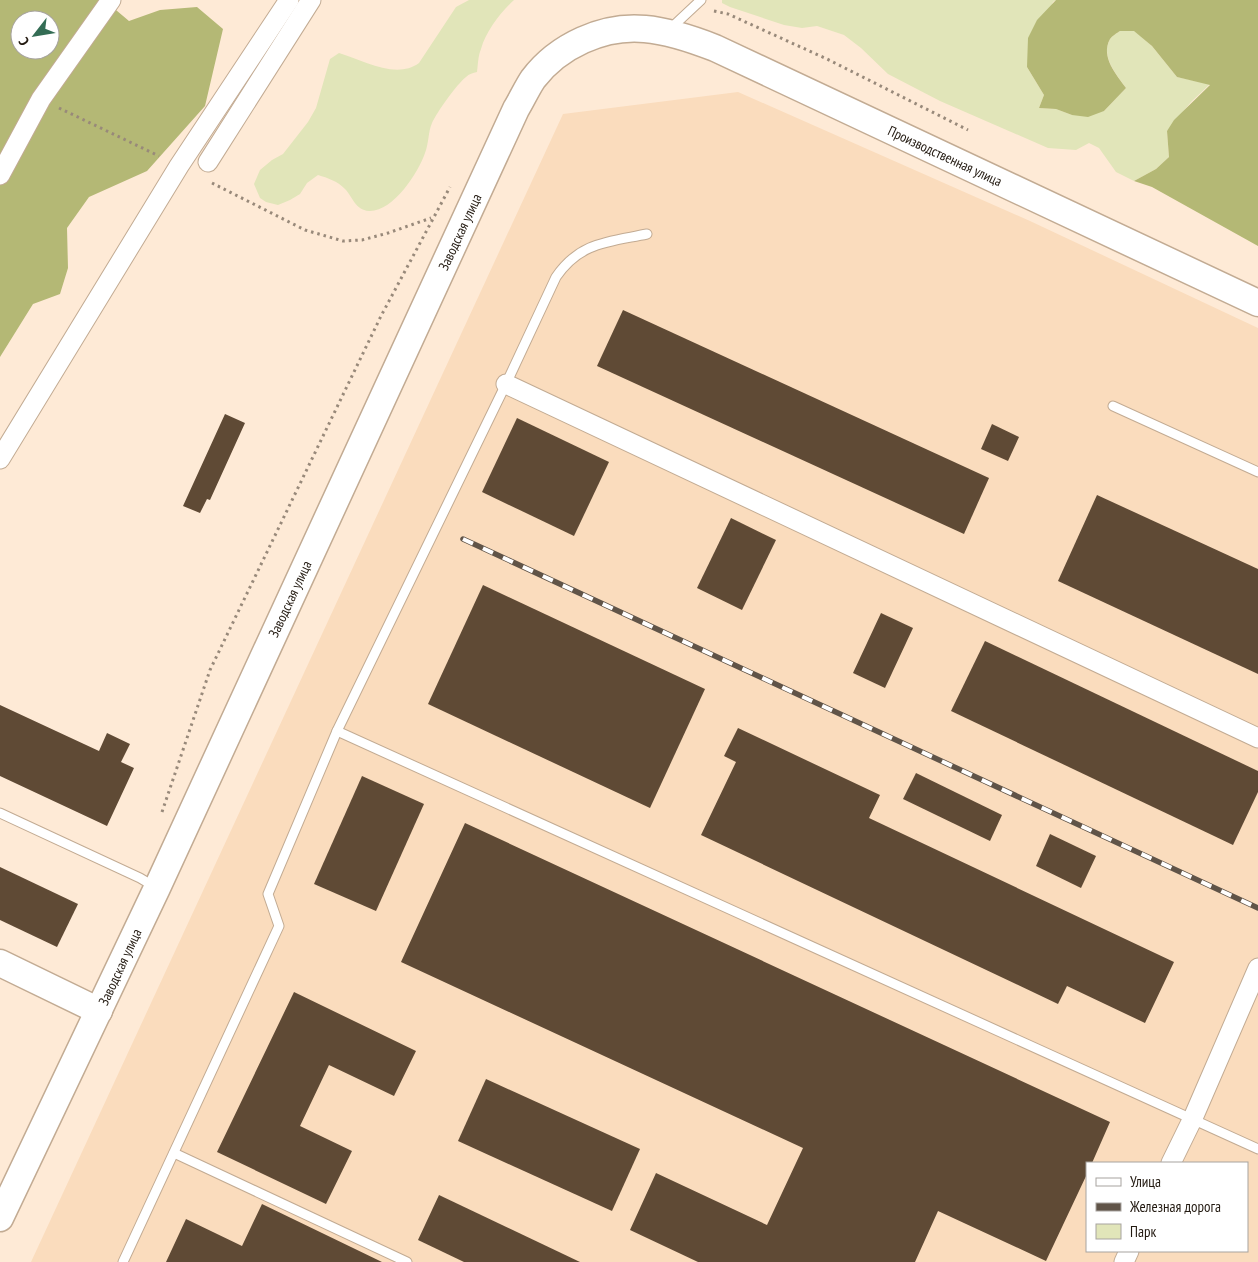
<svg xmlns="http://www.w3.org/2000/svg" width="1258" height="1262" viewBox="0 0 1258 1262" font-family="'PT Sans Narrow',sans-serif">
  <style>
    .built { fill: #fadcbd; fill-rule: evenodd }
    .green { fill: #e1e5b9 }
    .forest { fill: #b4b875; fill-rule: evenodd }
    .building { fill: #5f4a35 }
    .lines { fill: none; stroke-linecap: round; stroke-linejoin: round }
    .lane-casing { stroke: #c2ab93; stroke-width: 11 }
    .street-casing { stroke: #c2ab93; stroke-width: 21 }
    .secondary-casing { stroke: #c2ab93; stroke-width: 29 }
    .path { stroke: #98897a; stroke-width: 3; stroke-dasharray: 2.5 4; stroke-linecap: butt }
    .lane { stroke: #fff; stroke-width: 9 }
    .street { stroke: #fff; stroke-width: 19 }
    .secondary { stroke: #fff; stroke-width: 26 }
    .rail-casing { stroke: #605448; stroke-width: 5.5 }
    .rail { stroke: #fff; stroke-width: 4; stroke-dasharray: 11; stroke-linecap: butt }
    .labels { text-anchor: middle; stroke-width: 5; stroke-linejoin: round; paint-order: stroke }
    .street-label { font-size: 14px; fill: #221910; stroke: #fff }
  </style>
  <rect width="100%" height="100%" fill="#feead6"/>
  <path class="built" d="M 738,92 L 1030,221 L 1258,328 L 1258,1262 L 31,1262 L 563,114 ZM 1087,1163 L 1247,1163 L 1247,1251 L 1087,1251 Z"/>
  <g class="green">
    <path d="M 469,0 L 514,0 C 501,12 486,31 481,49 C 478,56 478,65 477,72 C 473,73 469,74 466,77 C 457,84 437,112 432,123 C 428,132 429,143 425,153 C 418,173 393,212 369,211 C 355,210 353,197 345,189 C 337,181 328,178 318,175 L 307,183 L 300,194 L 290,200 L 278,205 L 266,202 L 260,198 L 254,184 L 260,170 L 272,160 L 283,154 L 308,122 L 316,108 L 330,59 L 339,53 C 363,60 396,80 419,63 L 456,7 Z"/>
    <path d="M 722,0 L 1056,0 L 1053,2 L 1027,67 L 1044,95 L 1039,108 L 1056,109 L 1072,115 L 1104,111 L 1126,88 C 1117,75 1100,57 1110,39 C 1112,36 1117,33 1120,31 L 1134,30 L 1152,46 L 1177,77 L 1210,84 L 1191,102 L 1167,131 L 1169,157 L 1156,169 L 1134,181 L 1116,172 L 1099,148 L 1089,143 L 1076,150 L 1048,148 L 940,101 L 888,74 L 861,48 L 844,35 L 817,26 L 802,28 L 784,25 L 730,7 L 722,3 Z"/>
  </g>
  <g class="forest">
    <path d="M 0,0 L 104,0 L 129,21 L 160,10 L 197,7 L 223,29 L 205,106 L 147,171 L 89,197 L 67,228 L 68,268 L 60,294 L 33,304 L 0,357 ZM 20,20 L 50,20 L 50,50 L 20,50 Z"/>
    <path d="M 1056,0 L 1258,0 L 1258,246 L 1152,187 L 1134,181 L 1156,169 L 1169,157 L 1167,131 L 1174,120 L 1210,85 L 1177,77 L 1152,46 L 1134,31 L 1120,31 C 1117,33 1112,36 1110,39 C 1100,57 1117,75 1126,88 L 1104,111 L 1088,117 L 1072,115 L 1056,109 L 1039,108 L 1044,95 L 1027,67 L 1028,38 L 1037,20 Z"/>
  </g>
  <g class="building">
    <path d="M 623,310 L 989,478 L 964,534 L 597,366 Z"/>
    <path d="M 225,414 L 245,423 L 210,500 L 207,499 L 200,513 L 183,506 Z"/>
    <path d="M 517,418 L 609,462 L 574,536 L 482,492 Z"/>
    <path d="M 992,424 L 1019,437 L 1008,461 L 981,449 Z"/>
    <path d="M 1097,495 L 1258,569 L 1258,674 L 1058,581 Z"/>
    <path d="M 731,518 L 776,540 L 742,610 L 697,588 Z"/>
    <path d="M 483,585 L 705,689 L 650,808 L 428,704 Z"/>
    <path d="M 881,613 L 913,628 L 885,688 L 853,673 Z"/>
    <path d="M 985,641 L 1258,771 L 1258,792 L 1233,845 L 951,711 Z"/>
    <path d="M 0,705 L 99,751 L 107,733 L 130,744 L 121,762 L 134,768 L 107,826 L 0,776 Z"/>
    <path d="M 738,728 L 880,795 L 869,818 L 1174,962 L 1145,1023 L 1067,986 L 1058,1004 L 701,835 L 736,762 L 724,756 Z"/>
    <path d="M 916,773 L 1002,815 L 990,841 L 903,799 Z"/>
    <path d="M 362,776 L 424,804 L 376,911 L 314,884 Z"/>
    <path d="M 465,823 L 1110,1122 L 1092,1163 L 1087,1163 L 1087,1174 L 1046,1261 L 938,1211 L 915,1262 L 698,1262 L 630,1230 L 656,1173 L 767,1225 L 803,1148 L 401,962 Z"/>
    <path d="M 1050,834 L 1096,856 L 1081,888 L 1036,866 Z"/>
    <path d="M 0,867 L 78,904 L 57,947 L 0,920 Z"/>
    <path d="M 294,992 L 416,1051 L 394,1096 L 329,1065 L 300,1126 L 352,1151 L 326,1204 L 217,1152 Z"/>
    <path d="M 486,1079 L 640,1149 L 612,1211 L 458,1141 Z"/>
    <path d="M 439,1195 L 580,1262 L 464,1262 L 418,1240 Z"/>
    <path d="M 262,1204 L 382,1262 L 166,1262 L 186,1219 L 242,1246 Z"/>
  </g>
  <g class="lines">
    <defs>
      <g id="lane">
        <path d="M 670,29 L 701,0"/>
        <path d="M 1113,406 L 1258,472"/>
        <path d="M 337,731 L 1258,1149"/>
        <path d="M 0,813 L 140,878 L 155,887"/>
        <path d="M 174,1153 L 407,1262"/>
        <path d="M 123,1262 L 279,926 L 268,894 L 337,731 L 506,384 L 556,277 C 580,242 608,242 647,234"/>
      </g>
      <g id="street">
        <path d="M 208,162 L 311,0"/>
        <path d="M 0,175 L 41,99 L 111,0"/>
        <path d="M 506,384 L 1258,738"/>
        <path d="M 0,459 L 179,166 L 289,0"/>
        <path d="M 1171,1163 L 1193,1118 L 1258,968"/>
        <path d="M 1124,1262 L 1129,1251"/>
      </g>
      <g id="secondary">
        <path d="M 0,963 L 99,1011"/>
        <path d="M 0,1218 L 157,888 L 516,109 C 522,99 527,88 533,79 C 558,46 603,25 645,29 C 669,31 692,39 715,48 L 1258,303"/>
      </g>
    </defs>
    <use href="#lane" class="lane-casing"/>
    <use href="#street" class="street-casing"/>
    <use href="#secondary" class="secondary-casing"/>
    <g class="path">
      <path d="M 714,11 L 728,14 L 827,59 L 968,130"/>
      <path d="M 59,108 L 159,156"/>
      <path d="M 212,183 L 305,230 L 343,241 L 362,240 L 388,233 L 431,218"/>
      <path d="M 162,812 L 210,670 L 381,316 L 450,187"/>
    </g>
    <use href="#lane" class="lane"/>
    <use href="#street" class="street"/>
    <use href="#secondary" class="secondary"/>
    <defs>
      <path id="rail" d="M 463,539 L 1258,908"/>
    </defs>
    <use href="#rail" class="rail-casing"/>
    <use href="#rail" class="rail"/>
  </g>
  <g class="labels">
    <g class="street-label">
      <text transform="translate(945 156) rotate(25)" y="5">Производственная улица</text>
      <text transform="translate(460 232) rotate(-65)" y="5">Заводская улица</text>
      <text transform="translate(290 599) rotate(-65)" y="5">Заводская улица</text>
      <text transform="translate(120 967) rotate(-65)" y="5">Заводская улица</text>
    </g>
  </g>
  <rect x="1086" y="1162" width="162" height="90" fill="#ffffff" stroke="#a7a39f"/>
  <rect x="1096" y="1178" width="25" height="8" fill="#ffffff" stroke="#a7a39f"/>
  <text x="1130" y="1187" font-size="15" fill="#221910">Улица</text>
  <rect x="1096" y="1203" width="25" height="8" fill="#605448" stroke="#a7a39f"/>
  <text x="1130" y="1212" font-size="15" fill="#221910">Железная дорога</text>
  <rect x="1096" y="1224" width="25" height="15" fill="#e1e5b9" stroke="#a7a39f"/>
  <text x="1130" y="1237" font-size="15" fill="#221910">Парк</text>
  <g transform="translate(35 35) rotate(239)"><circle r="24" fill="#ffffff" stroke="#a7a39f"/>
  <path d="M0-4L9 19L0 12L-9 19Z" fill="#336c54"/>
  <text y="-8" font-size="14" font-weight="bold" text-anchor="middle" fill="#221910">С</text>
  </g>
</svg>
